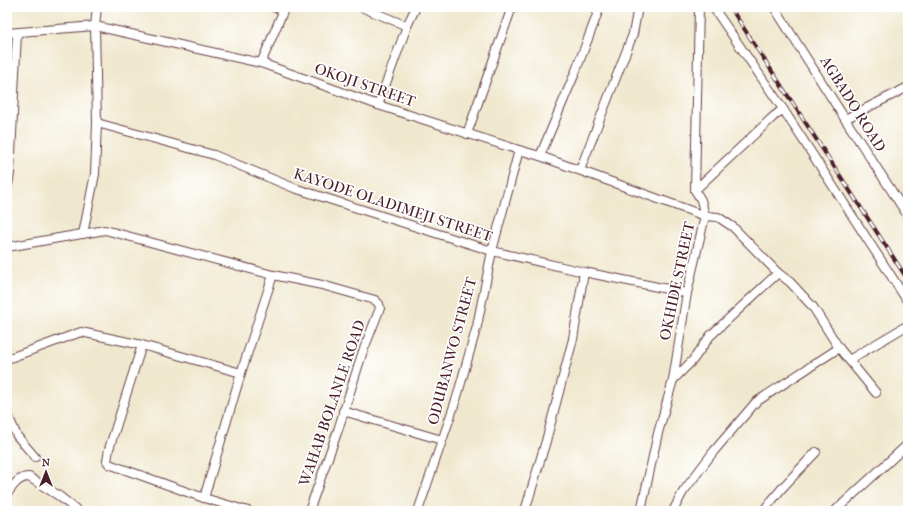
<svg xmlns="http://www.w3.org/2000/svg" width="915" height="518" viewBox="0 0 915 518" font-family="'IM FELL French Canon',serif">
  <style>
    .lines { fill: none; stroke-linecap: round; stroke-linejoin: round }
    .street-casing { stroke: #633d43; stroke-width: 10 }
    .street { stroke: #fff; stroke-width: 8 }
    .rail-casing { stroke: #4a1f2b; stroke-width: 4 }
    .rail { stroke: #fff; stroke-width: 2.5; stroke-dasharray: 8; stroke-linecap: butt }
    .labels { text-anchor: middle; stroke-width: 3.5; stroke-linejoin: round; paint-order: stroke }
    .street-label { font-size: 15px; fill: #4a1f2b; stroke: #fff }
  </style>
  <rect width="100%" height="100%" fill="#fff"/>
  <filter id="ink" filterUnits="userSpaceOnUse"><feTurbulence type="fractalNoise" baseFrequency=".025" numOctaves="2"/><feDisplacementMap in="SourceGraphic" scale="8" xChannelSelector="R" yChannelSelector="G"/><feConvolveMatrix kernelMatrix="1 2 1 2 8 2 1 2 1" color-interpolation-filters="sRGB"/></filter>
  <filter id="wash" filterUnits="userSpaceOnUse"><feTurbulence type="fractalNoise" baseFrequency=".012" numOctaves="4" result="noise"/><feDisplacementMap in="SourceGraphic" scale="16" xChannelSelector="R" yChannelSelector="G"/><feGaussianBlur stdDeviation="0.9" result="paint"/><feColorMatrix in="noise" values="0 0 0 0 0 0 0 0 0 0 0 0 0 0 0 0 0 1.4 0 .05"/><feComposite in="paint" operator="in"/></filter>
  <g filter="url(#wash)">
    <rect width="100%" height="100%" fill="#f0e8ce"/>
  </g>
  <g filter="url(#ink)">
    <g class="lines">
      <defs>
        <g id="street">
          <path d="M 273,7 L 283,10"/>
          <path d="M 361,7 L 407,26"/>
          <path d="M 713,7 L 783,109 L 908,302"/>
          <path d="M 774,7 L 845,119 L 908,216"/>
          <path d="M 7,33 L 95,26 L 261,63 L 378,105 L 519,150 L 540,156 L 705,216 L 718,217 L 733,227 L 778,273 L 790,282 L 813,307 L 839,348"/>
          <path d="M 261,63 L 285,7"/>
          <path d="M 378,105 L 407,26 L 416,7"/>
          <path d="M 845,119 L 908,87"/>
          <path d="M 97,123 L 214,155 L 294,188 L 492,251 L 584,272 L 687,293"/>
          <path d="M 467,134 L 512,7"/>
          <path d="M 540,156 L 575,73 L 600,7"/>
          <path d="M 580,170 L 633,34 L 638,7"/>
          <path d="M 7,189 L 10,174 L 17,33"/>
          <path d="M 695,190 L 773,117 L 783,109"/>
          <path d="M 83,234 L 95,174 L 97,123 L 95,26 L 97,7"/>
          <path d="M 7,247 L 105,230 L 273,275 L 322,285 L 375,300 L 379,304 L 380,308 L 362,354 L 338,430 L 309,511"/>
          <path d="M 142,345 L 109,449 L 107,461 L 109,464 L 204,498 L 248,511"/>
          <path d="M 7,359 L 81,332 L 142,345 L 241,373"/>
          <path d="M 849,360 L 876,393"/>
          <path d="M 673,380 L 693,360 L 710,336 L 778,273"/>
          <path d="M 343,411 L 442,440"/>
          <path d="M 7,413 L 17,436 L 35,457"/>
          <path d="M 7,494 C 13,486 18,477 29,477 L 59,496 L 78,511"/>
          <path d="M 204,498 L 241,373 L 273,275"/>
          <path d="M 418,511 L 457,397 L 477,326 L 492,251 L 519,150"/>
          <path d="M 525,511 L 546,441 L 573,339 L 584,272"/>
          <path d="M 641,511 L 658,433 L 673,380 L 687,293 L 705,216 L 701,200 L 695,190 L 699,7"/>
          <path d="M 673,511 L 683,492 L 714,451 L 756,402 L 839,348 L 849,360 L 908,325"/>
          <path d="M 763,511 L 783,487 L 816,452"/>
          <path d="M 835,511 L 908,444"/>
        </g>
      </defs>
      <use href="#street" class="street-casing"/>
      <use href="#street" class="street"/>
      <defs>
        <path id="rail" d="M 730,7 L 908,280"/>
      </defs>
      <use href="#rail" class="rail-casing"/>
      <use href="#rail" class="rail"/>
    </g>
  </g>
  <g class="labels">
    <g class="street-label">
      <text transform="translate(365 85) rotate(19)" y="5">OKOJI STREET</text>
      <text transform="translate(853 104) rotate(58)" y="5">AGBADO ROAD</text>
      <text transform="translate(393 205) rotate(18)" y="5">KAYODE OLADIMEJI STREET</text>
      <text transform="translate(677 281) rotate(-78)" y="5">OKHIDE STREET</text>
      <text transform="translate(452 351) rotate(-75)" y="5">ODUBANWO STREET</text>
      <text transform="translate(332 403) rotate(-71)" y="5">WAHAB BOLANLE ROAD</text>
    </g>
  </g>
  <rect width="915" height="518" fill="none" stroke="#fff" stroke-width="24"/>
  <g transform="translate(46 472)" stroke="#ffffff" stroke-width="3" paint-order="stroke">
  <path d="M0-3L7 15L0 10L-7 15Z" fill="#4a1f2b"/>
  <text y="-6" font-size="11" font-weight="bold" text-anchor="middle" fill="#4a1f2b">N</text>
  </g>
</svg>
